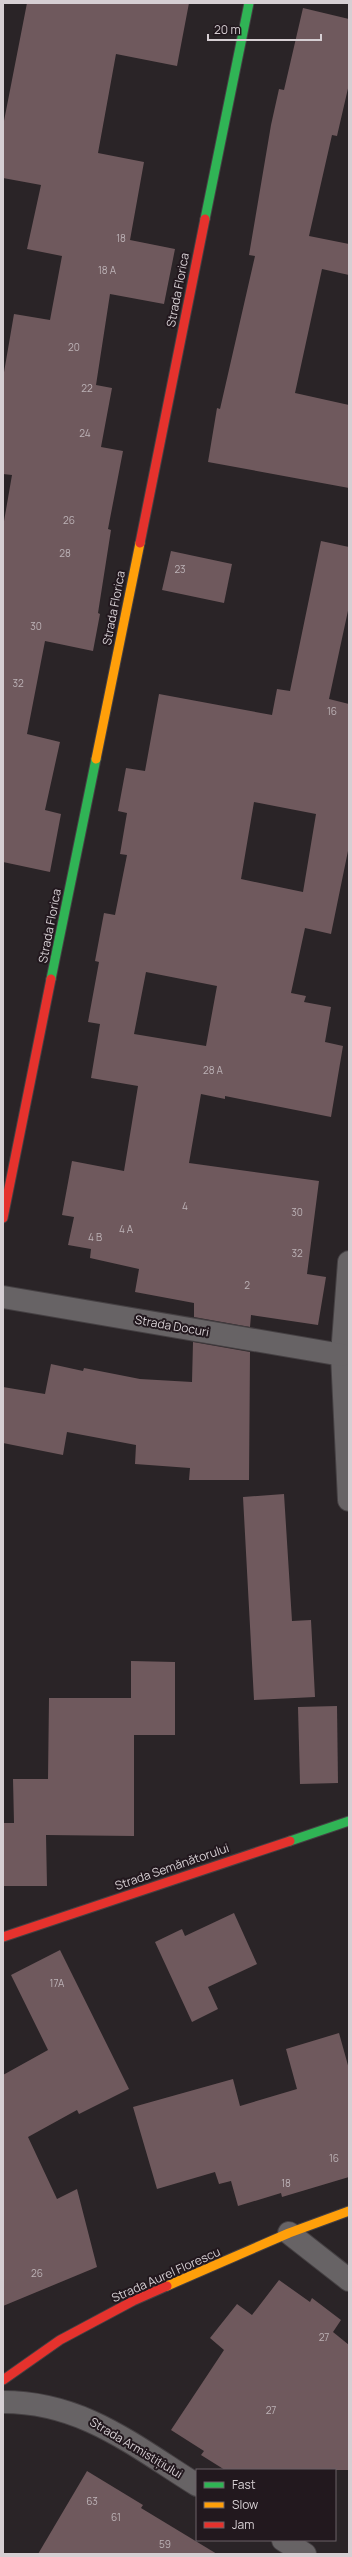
<svg xmlns="http://www.w3.org/2000/svg" width="352" height="2557" viewBox="0 0 352 2557" font-family="Manrope,sans-serif">
  <style>
    .building { fill: #6f595d; fill-rule: evenodd }
    .lines { fill: none; stroke-linecap: round; stroke-linejoin: round }
    .street-casing { stroke: #454043; stroke-width: 24 }
    .fast-casing { stroke: #454043; stroke-width: 11 }
    .slow-casing { stroke: #454043; stroke-width: 11 }
    .jam-casing { stroke: #454043; stroke-width: 11 }
    .street { stroke: #676365; stroke-width: 22 }
    .fast { stroke: #30b455; stroke-width: 9 }
    .slow { stroke: #ff9f0a; stroke-width: 9 }
    .jam { stroke: #e5322d; stroke-width: 9 }
    .labels { text-anchor: middle; stroke-width: 4; stroke-linejoin: round; paint-order: stroke }
    .number-label { font-size: 10px; fill: #bcb2b6 }
    .street-label { font-size: 12px; fill: #d6cfd3; stroke: #22181e }
  </style>
  <rect width="100%" height="100%" fill="#2a2427"/>
  <g class="building">
    <path d="M 27,3 L 189,3 L 177,66 L 116,54 L 98,153 L 144,162 L 130,240 L 175,249 L 164,304 L 110,294 L 96,385 L 112,388 L 101,447 L 123,451 L 108,529 L 111,530 L 98,613 L 100,614 L 93,651 L 45,641 L 27,734 L 60,742 L 45,810 L 61,814 L 50,872 L 3,862 L 3,527 L 12,475 L 3,474 L 3,378 L 14,314 L 50,320 L 62,256 L 27,249 L 41,185 L 3,178 L 3,126 Z"/>
    <path d="M 303,8 L 349,19 L 349,84 L 337,136 L 332,135 L 309,236 L 349,244 L 349,275 L 322,269 L 295,393 L 349,405 L 349,488 L 208,462 L 217,408 L 220,409 L 255,256 L 249,255 L 271,125 L 279,89 L 284,90 Z"/>
    <path d="M 321,541 L 349,547 L 349,606 L 329,699 L 349,704 L 349,846 L 331,934 L 305,928 L 291,993 L 306,996 L 304,1002 L 331,1007 L 325,1042 L 343,1046 L 331,1117 L 225,1096 L 225,1099 L 201,1094 L 189,1163 L 319,1181 L 307,1274 L 326,1277 L 318,1325 L 251,1315 L 250,1327 L 194,1317 L 194,1303 L 135,1292 L 139,1269 L 90,1258 L 91,1249 L 68,1245 L 74,1217 L 62,1215 L 72,1161 L 124,1171 L 138,1086 L 91,1078 L 100,1024 L 88,1022 L 99,962 L 95,961 L 104,913 L 115,915 L 127,855 L 120,854 L 127,813 L 118,811 L 126,768 L 145,771 L 159,694 L 272,715 L 277,689 L 290,691 ZM 254,802 L 316,814 L 303,892 L 241,879 ZM 146,972 L 217,986 L 206,1046 L 134,1034 Z"/>
    <path d="M 171,551 L 232,564 L 224,603 L 162,590 Z"/>
    <path d="M 193,1342 L 250,1352 L 249,1480 L 189,1480 L 190,1468 L 135,1464 L 136,1445 L 67,1432 L 63,1455 L 3,1443 L 3,1387 L 45,1394 L 51,1364 L 83,1371 L 84,1368 L 140,1379 L 192,1382 Z"/>
    <path d="M 284,1494 L 292,1621 L 311,1620 L 315,1697 L 254,1700 L 243,1497 Z"/>
    <path d="M 131,1661 L 175,1662 L 175,1735 L 134,1735 L 134,1836 L 46,1835 L 47,1886 L 3,1886 L 3,1823 L 14,1823 L 13,1779 L 48,1779 L 49,1698 L 131,1698 Z"/>
    <path d="M 337,1706 L 338,1783 L 300,1784 L 298,1707 Z"/>
    <path d="M 234,1913 L 257,1964 L 208,1987 L 218,2009 L 192,2022 L 155,1942 L 182,1929 L 185,1936 Z"/>
    <path d="M 60,1950 L 129,2089 L 79,2114 L 77,2110 L 28,2137 L 57,2199 L 77,2189 L 97,2267 L 3,2306 L 3,2075 L 48,2050 L 11,1975 Z"/>
    <path d="M 339,2033 L 349,2069 L 349,2177 L 282,2197 L 281,2193 L 238,2206 L 231,2181 L 219,2184 L 215,2172 L 157,2189 L 133,2107 L 233,2079 L 240,2106 L 297,2089 L 286,2049 Z"/>
    <path d="M 279,2280 L 310,2302 L 312,2298 L 341,2320 L 333,2332 L 349,2345 L 349,2470 L 225,2470 L 201,2455 L 204,2451 L 171,2430 L 224,2350 L 210,2338 L 237,2304 L 252,2315 Z"/>
    <path d="M 87,2471 L 143,2505 L 141,2508 L 217,2554 L 38,2554 Z"/>
  </g>
  <g class="lines">
    <defs>
      <g id="street">
        <path d="M 349,1262 L 342,1355 L 349,1500"/>
        <path d="M 3,1297 L 342,1355"/>
        <path d="M 289,2233 L 349,2280"/>
        <path d="M 3,2402 C 82,2402 133,2445 197,2485"/>
        <path d="M 283,2540 L 305,2554"/>
      </g>
      <g id="fast">
        <path d="M 205,219 L 249,3"/>
        <path d="M 51,979 L 96,759"/>
        <path d="M 290,1841 L 349,1821"/>
      </g>
      <g id="slow">
        <path d="M 96,759 L 140,543"/>
        <path d="M 167,2286 L 289,2233 L 349,2211"/>
      </g>
      <g id="jam">
        <path d="M 140,543 L 205,219"/>
        <path d="M 3,1218 L 51,979"/>
        <path d="M 3,1937 L 290,1841"/>
        <path d="M 3,2380 L 60,2340 L 133,2301 L 167,2286"/>
      </g>
    </defs>
    <use href="#street" class="street-casing"/>
    <use href="#fast" class="fast-casing"/>
    <use href="#slow" class="slow-casing"/>
    <use href="#jam" class="jam-casing"/>
    <use href="#street" class="street"/>
    <use href="#fast" class="fast"/>
    <use href="#slow" class="slow"/>
    <use href="#jam" class="jam"/>
  </g>
  <g class="labels">
    <g class="number-label">
      <text x="121" y="242">18</text>
      <text x="107" y="274">18 A</text>
      <text x="74" y="351">20</text>
      <text x="87" y="392">22</text>
      <text x="85" y="437">24</text>
      <text x="69" y="524">26</text>
      <text x="65" y="557">28</text>
      <text x="180" y="573">23</text>
      <text x="36" y="630">30</text>
      <text x="18" y="687">32</text>
      <text x="332" y="715">16</text>
      <text x="213" y="1074">28 A</text>
      <text x="185" y="1210">4</text>
      <text x="297" y="1216">30</text>
      <text x="126" y="1233">4 A</text>
      <text x="95" y="1241">4 B</text>
      <text x="297" y="1257">32</text>
      <text x="247" y="1289">2</text>
      <text x="57" y="1987">17A</text>
      <text x="334" y="2162">16</text>
      <text x="286" y="2187">18</text>
      <text x="37" y="2277">26</text>
      <text x="324" y="2341">27</text>
      <text x="271" y="2414">27</text>
      <text x="92" y="2505">63</text>
      <text x="116" y="2521">61</text>
      <text x="165" y="2548">59</text>
    </g>
    <g class="street-label">
      <text transform="translate(178 290) rotate(-79)" y="4">Strada Florica</text>
      <text transform="translate(114 608) rotate(-79)" y="4">Strada Florica</text>
      <text transform="translate(50 926) rotate(-79)" y="4">Strada Florica</text>
      <text transform="translate(172 1326) rotate(10)" y="4">Strada Docuri</text>
      <text transform="translate(172 1867) rotate(-19)" y="4">Strada Semănătorului</text>
      <text transform="translate(166 2275) rotate(-24)" y="4">Strada Aurel Florescu</text>
      <text transform="translate(136 2448) rotate(31)" y="4">Strada Armistițiului</text>
    </g>
  </g>
  <rect width="352" height="2557" fill="none" stroke="#d6cfd3" stroke-width="8"/>
  <rect x="196" y="2469" width="140" height="72" fill="#22181e" stroke="#6a6166"/>
  <rect x="204" y="2482" width="20" height="6" fill="#30b455" stroke="#6a6166"/>
  <text x="232" y="2489" font-size="12" fill="#d6cfd3">Fast</text>
  <rect x="204" y="2502" width="20" height="6" fill="#ff9f0a" stroke="#6a6166"/>
  <text x="232" y="2509" font-size="12" fill="#d6cfd3">Slow</text>
  <rect x="204" y="2522" width="20" height="6" fill="#e5322d" stroke="#6a6166"/>
  <text x="232" y="2529" font-size="12" fill="#d6cfd3">Jam</text>
  <path d="M208 34v6h113v-6" fill="none" stroke="#d6cfd3" stroke-width="2"/>
  <text x="214" y="34" font-size="12" fill="#d6cfd3" stroke="#22181e" stroke-width="3" paint-order="stroke">20 m</text>
</svg>
